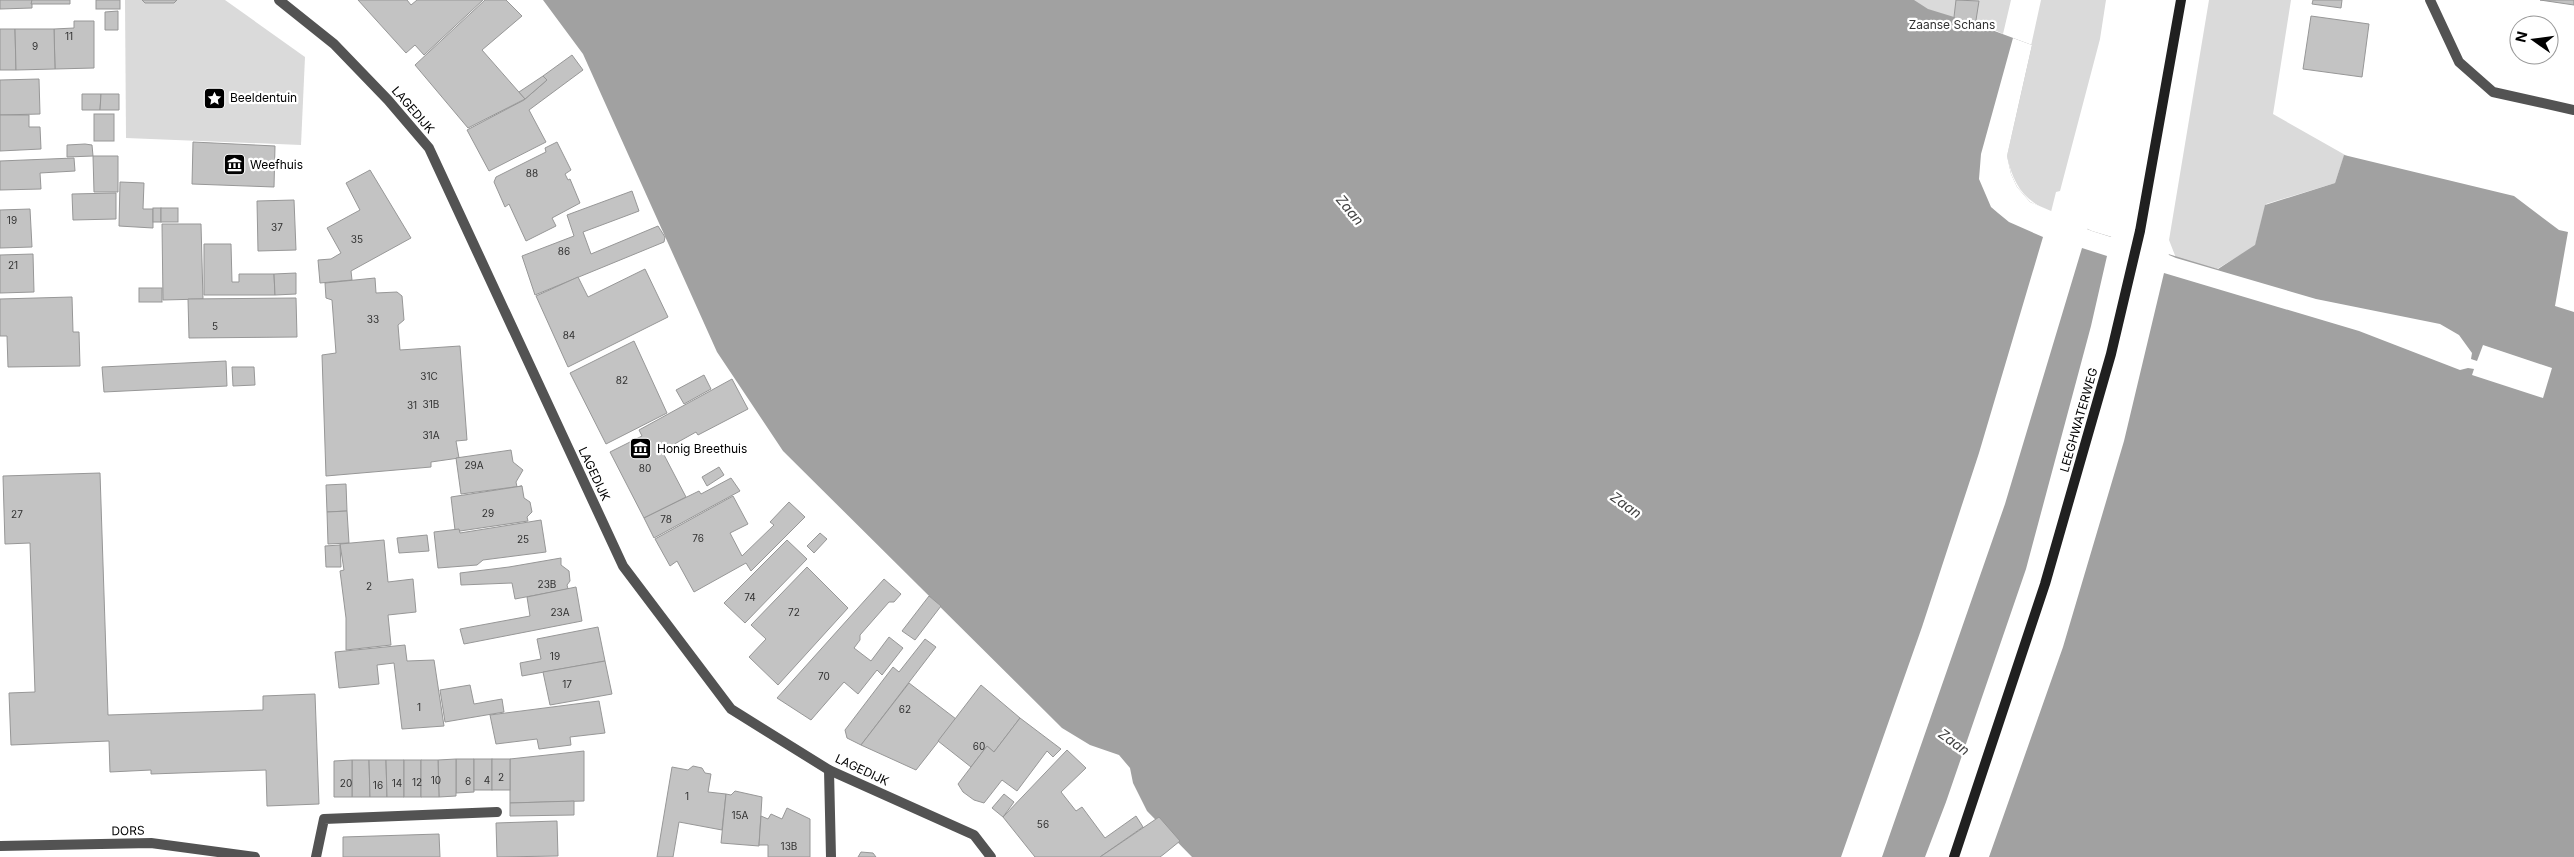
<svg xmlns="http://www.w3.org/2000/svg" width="2574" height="857" viewBox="0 0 2574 857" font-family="Inter,sans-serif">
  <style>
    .green { fill: #dadada }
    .water { fill: #a1a1a1 }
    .pier { fill: #fff }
    .building { fill: #c3c3c3; stroke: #979797 }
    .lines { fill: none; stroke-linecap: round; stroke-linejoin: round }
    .lane { stroke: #535353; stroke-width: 10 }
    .street { stroke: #535353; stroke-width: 10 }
    .secondary { stroke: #202020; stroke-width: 10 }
    .labels { text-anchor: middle; stroke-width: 4.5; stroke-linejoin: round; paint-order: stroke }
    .number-label { font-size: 10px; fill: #313131 }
    .park-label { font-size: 12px; fill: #313131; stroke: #fff }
    .poi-label { font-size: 12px; fill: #000; stroke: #fff; text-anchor: start }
    .street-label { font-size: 12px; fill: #000; stroke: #fff }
    .water-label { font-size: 14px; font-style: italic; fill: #424242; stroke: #fff }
  </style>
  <rect width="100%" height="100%" fill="#fff"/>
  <g class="green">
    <path d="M 125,0 L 225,0 L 305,57 L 301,145 L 126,138 Z"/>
    <path d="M 1777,0 L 2011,0 L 2003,34 L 1988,27 L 1977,58 Z"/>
    <path d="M 2041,0 L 2106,0 L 2100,39 L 2060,191 L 2056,192 L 2051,212 C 2024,201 2013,184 2007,156 Z"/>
    <path d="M 2209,0 L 2291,0 L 2273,114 L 2347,156 L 2344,156 L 2335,183 L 2266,204 L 2255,246 L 2217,269 L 2176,258 L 2169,240 Z"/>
  </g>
  <path class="water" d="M 543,0 L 1914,0 L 1928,9 L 1954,17 L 1958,24 L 1970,26 L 1973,23 L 2032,45 L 2007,156 L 2011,174 L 2017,187 L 2030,202 L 2092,231 L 2218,269 L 2255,245 L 2265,205 L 2335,183 L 2344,155 L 2514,196 L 2559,230 L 2568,232 L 2555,306 L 2574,312 L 2574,857 L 1192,857 L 1147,811 L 1133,783 L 1130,768 L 1119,755 L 1090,745 L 1062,728 L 783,451 L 717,352 L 583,54 Z"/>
  <path class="pier" d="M 2013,38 L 2032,45 L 2007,156 L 2011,174 L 2017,187 L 2030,202 L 2088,227 L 2087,229 L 2092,231 L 2111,237 L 2112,235 L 2168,252 L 2169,255 L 2176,258 L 2316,299 L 2440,324 L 2459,335 L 2472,353 L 2471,359 L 2477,361 L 2483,345 L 2552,368 L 2543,398 L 2472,375 L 2474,369 L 2468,368 L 2460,370 L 2359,331 L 2164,273 L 2124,441 L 2063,647 L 1989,857 L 1925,857 L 1946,802 L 2026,569 L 2091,326 L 2107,256 L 2082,248 L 2005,504 L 1882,857 L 1841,857 L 1922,627 L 1979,453 L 2043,237 L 2009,222 L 1998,213 L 1991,207 L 1979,179 L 1981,154 Z"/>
  <g class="building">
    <path d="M 0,0 L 32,0 L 32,8 L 0,9 Z"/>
    <path d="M 32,0 L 70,0 L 70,4 L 31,4 Z"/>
    <rect x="96" y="0" width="24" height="9"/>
    <path d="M 142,0 L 177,0 L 174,3 L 145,3 Z"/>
    <path d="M 358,0 L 407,0 L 411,5 L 417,0 L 483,0 L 424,55 L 415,45 L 406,53 Z"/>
    <path d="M 485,0 L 506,0 L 522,16 L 482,50 L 525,99 L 468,128 L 415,65 Z"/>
    <path d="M 1956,0 L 1979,1 L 1976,20 L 1970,26 L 1958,24 L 1954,17 Z"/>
    <path d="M 2313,0 L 2342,0 L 2341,8 L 2312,4 Z"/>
    <path d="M 2540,0 L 2574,0 L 2574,5 Z"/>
    <path d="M 118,11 L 118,30 L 105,30 L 105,12 Z"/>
    <path d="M 2311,16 L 2369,24 L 2362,77 L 2303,69 Z"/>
    <path d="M 74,21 L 94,21 L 94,68 L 55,69 L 54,29 L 74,28 Z"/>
    <path d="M 0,29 L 15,29 L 16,70 L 0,70 Z"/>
    <path d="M 15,29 L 54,29 L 55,69 L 16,70 Z"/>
    <path d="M 572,55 L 583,70 L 529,110 L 546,142 L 489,171 L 467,130 L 524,100 L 547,80 L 543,76 Z"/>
    <path d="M 543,76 L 547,80 L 525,99 L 519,92 Z"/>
    <path d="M 39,79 L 40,114 L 0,115 L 0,80 Z"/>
    <path d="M 82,94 L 101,94 L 100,110 L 82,110 Z"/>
    <path d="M 101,94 L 119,94 L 119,110 L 100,110 Z"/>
    <rect x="94" y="114" width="20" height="27"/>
    <path d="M 0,115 L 29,115 L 29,127 L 40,127 L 41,149 L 0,151 Z"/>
    <path d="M 193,142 L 275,146 L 274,187 L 192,184 Z"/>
    <path d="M 557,142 L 571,170 L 565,174 L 568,180 L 570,179 L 580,203 L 552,218 L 556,226 L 526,241 L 509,204 L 505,207 L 494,182 L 496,177 L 546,152 L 545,148 Z"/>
    <path d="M 85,144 L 92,145 L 93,156 L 67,157 L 67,145 Z"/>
    <path d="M 93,156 L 118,156 L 118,192 L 94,192 Z"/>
    <path d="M 74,158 L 75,171 L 40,173 L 41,189 L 0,190 L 0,161 Z"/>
    <path d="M 370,170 L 411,238 L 351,271 L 352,280 L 320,283 L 318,260 L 331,259 L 341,253 L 327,228 L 360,210 L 346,183 Z"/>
    <path d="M 120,182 L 144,183 L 143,209 L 153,209 L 153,228 L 119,226 Z"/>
    <path d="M 632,191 L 639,211 L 583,232 L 591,254 L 658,226 L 665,237 L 664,242 L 535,295 L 522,256 L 574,236 L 567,215 Z"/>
    <path d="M 116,193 L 116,219 L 73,220 L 72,194 Z"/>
    <path d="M 294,200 L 296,250 L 258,251 L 257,201 Z"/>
    <rect x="153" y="208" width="8" height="14"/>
    <rect x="161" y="208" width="17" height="14"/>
    <path d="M 30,209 L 32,247 L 0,248 L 0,210 Z"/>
    <path d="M 162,224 L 201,224 L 203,299 L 163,300 Z"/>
    <path d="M 204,244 L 231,244 L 232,282 L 239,282 L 239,274 L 274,274 L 275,295 L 204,295 Z"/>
    <path d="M 33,254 L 34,292 L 0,293 L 0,255 Z"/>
    <path d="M 645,269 L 668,317 L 568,367 L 536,296 L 578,277 L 588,297 Z"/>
    <path d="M 296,273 L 296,294 L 275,295 L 274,274 Z"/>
    <path d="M 375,278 L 376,293 L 397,292 L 402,296 L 404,320 L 398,325 L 400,350 L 460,346 L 467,440 L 456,441 L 459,458 L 431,462 L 431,467 L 326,476 L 322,355 L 336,353 L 332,300 L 326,298 L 325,283 Z"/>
    <rect x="139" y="288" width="23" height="14"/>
    <path d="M 72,297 L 73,332 L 79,332 L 80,366 L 8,367 L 7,336 L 0,336 L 0,299 Z"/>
    <path d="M 296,298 L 297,337 L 189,338 L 188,299 Z"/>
    <path d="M 634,341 L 667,413 L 606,444 L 570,373 Z"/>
    <path d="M 226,361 L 227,386 L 104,392 L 102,367 Z"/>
    <path d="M 232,367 L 254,367 L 255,385 L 233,386 Z"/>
    <path d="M 704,375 L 711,389 L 684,404 L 676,390 Z"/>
    <path d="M 732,379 L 748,409 L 698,435 L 696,432 L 662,451 L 686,497 L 644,518 L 610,452 L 642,436 L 639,430 Z"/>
    <path d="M 511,450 L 513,462 L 523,470 L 516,482 L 517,487 L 522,486 L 461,494 L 456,458 Z"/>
    <path d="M 719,467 L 724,475 L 707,486 L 702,477 Z"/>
    <path d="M 100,473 L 108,715 L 263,710 L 263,696 L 315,694 L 319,804 L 267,806 L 266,770 L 151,774 L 151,770 L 110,772 L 109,741 L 11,745 L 9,693 L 35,692 L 30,543 L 5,544 L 3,476 Z"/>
    <path d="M 731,478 L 740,491 L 654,538 L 644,518 L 699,491 L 701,494 Z"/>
    <path d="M 346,484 L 347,511 L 327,512 L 326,485 Z"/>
    <path d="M 522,486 L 524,498 L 530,502 L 532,512 L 527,517 L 528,521 L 460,531 L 455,530 L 451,497 Z"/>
    <path d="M 733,496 L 748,524 L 730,533 L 742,556 L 774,525 L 770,522 L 789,502 L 805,517 L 751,571 L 746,563 L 694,592 L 677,561 L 670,566 L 655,539 Z"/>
    <path d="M 347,511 L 349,543 L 328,544 L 327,512 Z"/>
    <path d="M 541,520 L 546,552 L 483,560 L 477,565 L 438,568 L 434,532 L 459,529 L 460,533 Z"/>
    <path d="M 820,533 L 827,539 L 814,553 L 807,546 Z"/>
    <path d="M 427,535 L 429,551 L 399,553 L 397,538 Z"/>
    <path d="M 384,540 L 388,582 L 413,579 L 416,612 L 388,615 L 391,645 L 346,650 L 346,618 L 340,571 L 344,570 L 340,544 Z"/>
    <path d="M 787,540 L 807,559 L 745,623 L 724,603 Z"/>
    <path d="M 340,545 L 341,567 L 326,567 L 325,546 Z"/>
    <path d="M 561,558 L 561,565 L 569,571 L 570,581 L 567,585 L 568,589 L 515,599 L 512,583 L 461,585 L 460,573 L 509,567 Z"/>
    <path d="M 807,567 L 848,608 L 778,685 L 749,657 L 766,639 L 751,625 Z"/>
    <path d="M 884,579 L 901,594 L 894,602 L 889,602 L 860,635 L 860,640 L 854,648 L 871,661 L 889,637 L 903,648 L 882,675 L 877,670 L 858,694 L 844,682 L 811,720 L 777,698 Z"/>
    <path d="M 576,587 L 582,621 L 464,644 L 460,629 L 530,616 L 527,597 Z"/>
    <path d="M 929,596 L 941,606 L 915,640 L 902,631 Z"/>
    <path d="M 598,627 L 605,661 L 522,676 L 520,663 L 541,659 L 537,639 Z"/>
    <path d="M 925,639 L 936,647 L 861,745 L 847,738 L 845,730 L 893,667 L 899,672 Z"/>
    <path d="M 405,645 L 407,661 L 434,660 L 444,726 L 402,729 L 394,663 L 377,665 L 379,684 L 339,688 L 335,652 Z"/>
    <path d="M 605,661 L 612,694 L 550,705 L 543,672 Z"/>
    <path d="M 909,683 L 956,719 L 916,770 L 861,745 Z"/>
    <path d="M 470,685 L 474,704 L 502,699 L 504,712 L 445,722 L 440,690 Z"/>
    <path d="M 981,685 L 1020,718 L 994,752 L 987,746 L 971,767 L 938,741 Z"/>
    <path d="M 599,701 L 605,733 L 570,737 L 571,745 L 539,749 L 537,739 L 496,744 L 490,715 Z"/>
    <path d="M 1020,718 L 1061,749 L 1053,757 L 1047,751 L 1017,791 L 1002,780 L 984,803 L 974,800 L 963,792 L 958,784 L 987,746 L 994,752 Z"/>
    <path d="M 1067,750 L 1086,768 L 1061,792 L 1076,811 L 1082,807 L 1105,838 L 1136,816 L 1143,827 L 1100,857 L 1035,857 L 1003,817 Z"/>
    <path d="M 584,751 L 584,801 L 510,803 L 510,759 Z"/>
    <path d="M 456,759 L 474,759 L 474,792 L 456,793 Z"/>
    <path d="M 456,759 L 456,796 L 439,797 L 438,760 Z"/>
    <rect x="474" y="759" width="18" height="31"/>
    <rect x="492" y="759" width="18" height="31"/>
    <path d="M 352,760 L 369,760 L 370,797 L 352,797 Z"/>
    <path d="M 352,760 L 352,797 L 334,797 L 334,761 Z"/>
    <path d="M 369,760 L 386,760 L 387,797 L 370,797 Z"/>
    <path d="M 386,760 L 404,760 L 404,797 L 387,797 Z"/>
    <rect x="404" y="760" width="17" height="37"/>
    <path d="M 421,760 L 438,760 L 439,797 L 421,797 Z"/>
    <path d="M 693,766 L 702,768 L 705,773 L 711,774 L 708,792 L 726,794 L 722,830 L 679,822 L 673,857 L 657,857 L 672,767 L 688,770 Z"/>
    <path d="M 735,791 L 762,797 L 759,846 L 721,843 L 726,794 L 731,795 Z"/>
    <path d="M 1004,794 L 1014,802 L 1003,817 L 992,808 Z"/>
    <path d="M 574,801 L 574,815 L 510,816 L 510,803 Z"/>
    <path d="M 787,808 L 810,819 L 810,857 L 768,857 L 768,845 L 759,845 L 761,816 L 768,819 L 771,814 L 782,819 Z"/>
    <path d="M 1159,817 L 1180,841 L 1164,854 L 1160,857 L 1100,857 Z"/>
    <path d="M 557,821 L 558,856 L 497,857 L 496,823 Z"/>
    <path d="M 439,834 L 440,857 L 343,857 L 343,837 Z"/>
    <path d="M 861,852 L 873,853 L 876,857 L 858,857 Z"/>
  </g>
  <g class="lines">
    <g class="lane">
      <path d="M 2430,0 L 2459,62 L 2493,92 L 2574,110"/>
      <path d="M 316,857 L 324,819 L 497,812"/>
    </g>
    <g class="street">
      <path d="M 279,0 L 334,44 L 388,100 L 429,148 L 623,566 L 731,709 L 829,770 L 974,835 L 991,857"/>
      <path d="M 829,770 L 831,857"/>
      <path d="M 0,846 L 151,843 L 255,857"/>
    </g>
    <path class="secondary" d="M 1954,857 L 2045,584 L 2111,354 L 2140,231 L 2181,0"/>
  </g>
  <defs>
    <symbol id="sight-square" viewBox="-11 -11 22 22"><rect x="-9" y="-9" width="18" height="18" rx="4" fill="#000" stroke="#fff"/><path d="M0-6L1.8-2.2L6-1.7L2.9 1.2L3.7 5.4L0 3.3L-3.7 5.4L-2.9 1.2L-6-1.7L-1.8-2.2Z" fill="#fff"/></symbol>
    <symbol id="museum-square" viewBox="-11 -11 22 22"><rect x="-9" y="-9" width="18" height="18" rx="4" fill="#000" stroke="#fff"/><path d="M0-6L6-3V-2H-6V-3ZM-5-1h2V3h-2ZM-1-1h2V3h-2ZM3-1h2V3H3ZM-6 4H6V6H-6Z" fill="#fff"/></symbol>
  </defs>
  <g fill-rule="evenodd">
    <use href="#sight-square" x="202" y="86" width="25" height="25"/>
    <use href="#museum-square" x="222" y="152" width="25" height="25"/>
    <use href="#museum-square" x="628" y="436" width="25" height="25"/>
  </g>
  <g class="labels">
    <g class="number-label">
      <text x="69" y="40">11</text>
      <text x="35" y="50">9</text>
      <text x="532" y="177">88</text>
      <text x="12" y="224">19</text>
      <text x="277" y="231">37</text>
      <text x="357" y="243">35</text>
      <text x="564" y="255">86</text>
      <text x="13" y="269">21</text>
      <text x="373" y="323">33</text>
      <text x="215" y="330">5</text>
      <text x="569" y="339">84</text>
      <text x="429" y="380">31C</text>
      <text x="622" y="384">82</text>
      <text x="431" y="408">31B</text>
      <text x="412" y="409">31</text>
      <text x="431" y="439">31A</text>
      <text x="474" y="469">29A</text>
      <text x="645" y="472">80</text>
      <text x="488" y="517">29</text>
      <text x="17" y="518">27</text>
      <text x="666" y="523">78</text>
      <text x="698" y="542">76</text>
      <text x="523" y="543">25</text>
      <text x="547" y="588">23B</text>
      <text x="369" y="590">2</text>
      <text x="750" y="601">74</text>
      <text x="560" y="616">23A</text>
      <text x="794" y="616">72</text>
      <text x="555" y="660">19</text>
      <text x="824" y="680">70</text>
      <text x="567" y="688">17</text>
      <text x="419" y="711">1</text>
      <text x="905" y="713">62</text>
      <text x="979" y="750">60</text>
      <text x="501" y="781">2</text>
      <text x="436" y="784">10</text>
      <text x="487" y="784">4</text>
      <text x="468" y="785">6</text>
      <text x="417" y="786">12</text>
      <text x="346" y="787">20</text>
      <text x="397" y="787">14</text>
      <text x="378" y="789">16</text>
      <text x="687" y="800">1</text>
      <text x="740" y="819">15A</text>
      <text x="1043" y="828">56</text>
      <text x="789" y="850">13B</text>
    </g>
    <g class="park-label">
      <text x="1952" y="29">Zaanse Schans</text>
    </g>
    <g class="poi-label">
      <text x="230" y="102">Beeldentuin</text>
      <text x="250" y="169">Weefhuis</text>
      <text x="657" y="453">Honig Breethuis</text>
    </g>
    <g class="street-label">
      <text transform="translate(413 110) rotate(49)" y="4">LAGEDIJK</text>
      <text transform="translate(2079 420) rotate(-74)" y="4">LEEGHWATERWEG</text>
      <text transform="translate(594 474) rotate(65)" y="4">LAGEDIJK</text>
      <text transform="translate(862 770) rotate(25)" y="4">LAGEDIJK</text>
      <text transform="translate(128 831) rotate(-1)" y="4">DORS</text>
    </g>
    <g class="water-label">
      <text transform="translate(1350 210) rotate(50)" y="5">Zaan</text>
      <text transform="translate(1626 505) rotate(36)" y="5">Zaan</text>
      <text transform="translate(1954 742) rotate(36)" y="5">Zaan</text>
    </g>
  </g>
  <g transform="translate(2534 40) rotate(284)"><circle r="24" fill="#ffffff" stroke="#999999"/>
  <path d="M0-4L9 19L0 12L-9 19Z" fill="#000000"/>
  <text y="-8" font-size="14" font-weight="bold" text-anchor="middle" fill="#000000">N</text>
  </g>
</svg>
